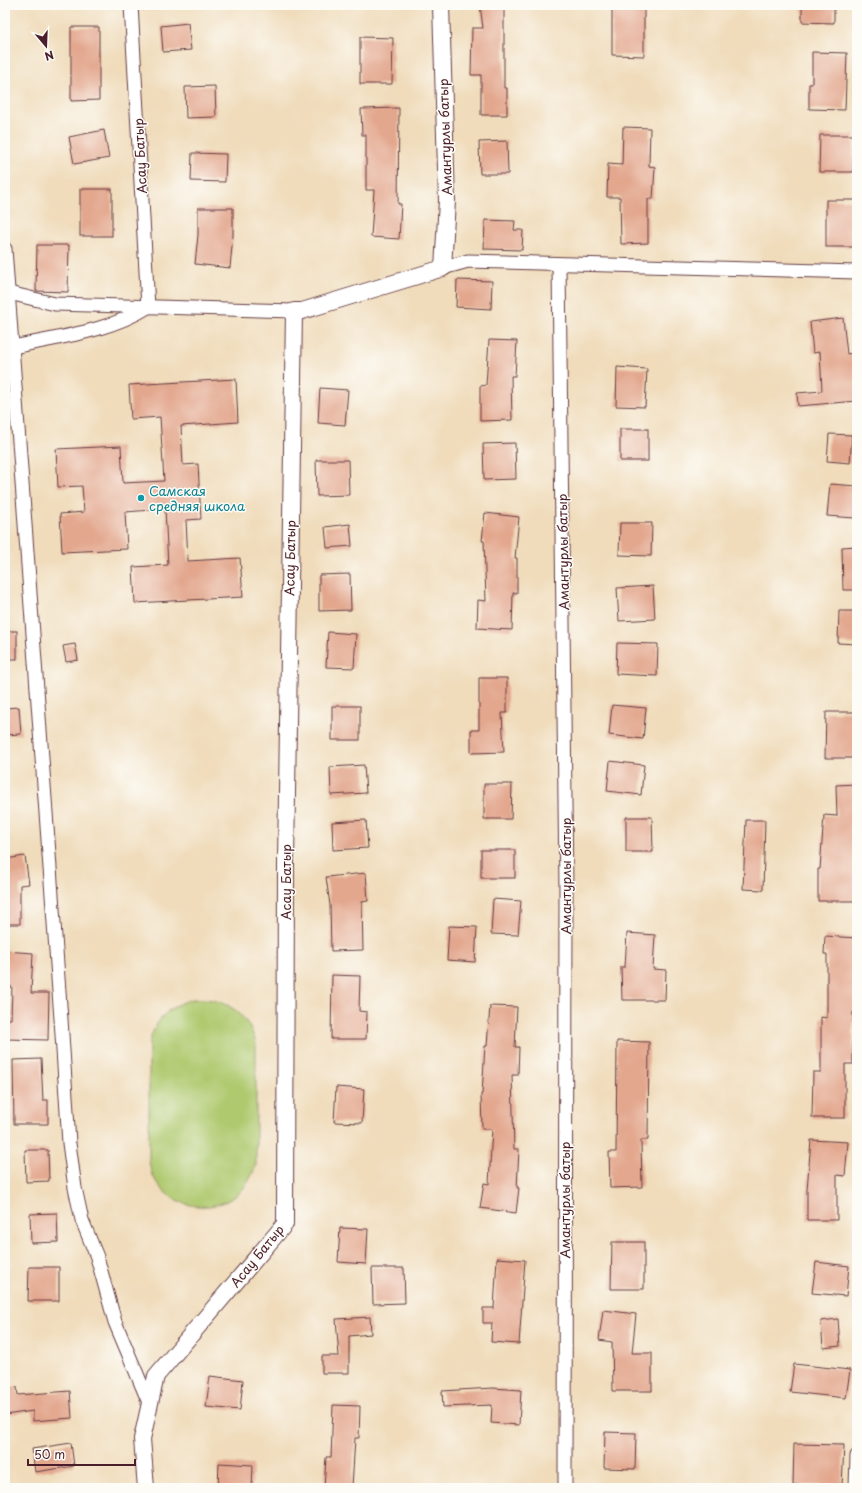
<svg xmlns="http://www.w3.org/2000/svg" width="862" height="1493" viewBox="0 0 862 1493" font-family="'Playpen Sans',sans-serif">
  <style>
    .green { fill: #afc96e; stroke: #7c744c }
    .building { fill: #e3a78e }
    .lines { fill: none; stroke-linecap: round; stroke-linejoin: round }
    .minor-casing { stroke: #633b41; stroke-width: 15 }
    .tertiary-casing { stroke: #633b41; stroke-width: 18 }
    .minor { stroke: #fff; stroke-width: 13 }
    .tertiary { stroke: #fff; stroke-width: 16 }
    .culture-dot { fill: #0f9aa8; stroke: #fdfcf7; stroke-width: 1.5 }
    .labels { text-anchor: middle; stroke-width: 3; stroke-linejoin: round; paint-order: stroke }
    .street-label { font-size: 13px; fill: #4a1f2b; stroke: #fdfcf7 }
    .culture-label { font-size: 13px; fill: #0d838f; stroke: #fdfcf7; text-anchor: start }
  </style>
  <rect width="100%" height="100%" fill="#fdfcf7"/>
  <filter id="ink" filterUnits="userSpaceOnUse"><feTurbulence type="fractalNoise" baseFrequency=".025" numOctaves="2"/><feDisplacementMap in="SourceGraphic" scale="8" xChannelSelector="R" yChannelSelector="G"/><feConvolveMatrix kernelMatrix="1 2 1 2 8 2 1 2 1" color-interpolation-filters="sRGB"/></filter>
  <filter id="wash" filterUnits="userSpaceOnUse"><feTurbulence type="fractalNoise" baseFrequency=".012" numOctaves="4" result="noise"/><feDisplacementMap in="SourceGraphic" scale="16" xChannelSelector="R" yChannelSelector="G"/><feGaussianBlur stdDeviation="0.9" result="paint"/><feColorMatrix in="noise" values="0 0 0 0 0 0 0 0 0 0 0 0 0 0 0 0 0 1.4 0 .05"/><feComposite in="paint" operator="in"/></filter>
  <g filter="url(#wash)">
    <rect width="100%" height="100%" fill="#f0dcbb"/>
    <path class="green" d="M 193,999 C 225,997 247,1012 256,1043 L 256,1165 C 252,1175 248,1185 239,1193 C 208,1220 154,1204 149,1161 L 149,1043 C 156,1019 168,1006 193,999 Z"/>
    <g id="blocks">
      <g class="building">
        <path d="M 480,5 L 504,5 L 504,88 L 507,88 L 507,115 L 481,115 L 481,75 L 471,75 L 472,28 L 483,28 Z"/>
        <path d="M 802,5 L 834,5 L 834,23 L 802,22 Z"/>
        <path d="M 612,9 L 644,9 L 644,56 L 612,55 Z"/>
        <path d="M 188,23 L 191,50 L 163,52 L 161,26 Z"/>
        <path d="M 71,27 L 99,27 L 99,100 L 71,101 Z"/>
        <path d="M 360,37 L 393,38 L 392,84 L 360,84 Z"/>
        <path d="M 812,52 L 847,53 L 845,110 L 809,109 L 809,84 L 812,84 Z"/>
        <path d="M 215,86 L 216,117 L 186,118 L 185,87 Z"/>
        <path d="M 399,108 L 398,204 L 401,204 L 399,239 L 371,237 L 374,190 L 366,190 L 366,135 L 362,135 L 361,109 Z"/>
        <path d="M 623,127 L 650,128 L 649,166 L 655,167 L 653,199 L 648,199 L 648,243 L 621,244 L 620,197 L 607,197 L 608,164 L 622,165 Z"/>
        <path d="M 104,130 L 109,158 L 74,164 L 69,137 Z"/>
        <path d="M 820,135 L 854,135 L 853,172 L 819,172 Z"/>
        <path d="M 507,141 L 508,174 L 480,174 L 479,142 Z"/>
        <path d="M 192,153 L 226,154 L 225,182 L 191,181 Z"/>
        <rect x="80" y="189" width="32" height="47"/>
        <rect x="826" y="200" width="31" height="47"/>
        <path d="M 198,208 L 233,208 L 233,235 L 230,268 L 195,264 L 198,235 Z"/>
        <path d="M 485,220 L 515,221 L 514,230 L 523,230 L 522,250 L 484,249 Z"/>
        <path d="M 37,245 L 69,245 L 68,292 L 36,291 Z"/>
        <path d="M 457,280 L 492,281 L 491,309 L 456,307 Z"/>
        <path d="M 843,318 L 847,354 L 855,353 L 857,401 L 798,406 L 797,393 L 822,391 L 820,352 L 813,353 L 810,322 Z"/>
        <path d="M 489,340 L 517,341 L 515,376 L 511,376 L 512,420 L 480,421 L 480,386 L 486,385 Z"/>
        <path d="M 617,367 L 647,369 L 645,407 L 616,406 Z"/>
        <path d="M 236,379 L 238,422 L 181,426 L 183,465 L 198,464 L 201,519 L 186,520 L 188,561 L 240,558 L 243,597 L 135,603 L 133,567 L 168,565 L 165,509 L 125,512 L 127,549 L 62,552 L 60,514 L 84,512 L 82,486 L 58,487 L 56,449 L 121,446 L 123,483 L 164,481 L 160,417 L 131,419 L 129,385 Z"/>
        <path d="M 320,388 L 348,390 L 345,425 L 318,423 Z"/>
        <rect x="620" y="429" width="28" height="32"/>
        <path d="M 829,434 L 852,435 L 850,463 L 827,461 Z"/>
        <path d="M 515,443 L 516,479 L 484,480 L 483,444 Z"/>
        <path d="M 316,460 L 348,460 L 349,495 L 317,496 Z"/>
        <path d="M 830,484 L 857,486 L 855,518 L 827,516 Z"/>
        <path d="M 485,513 L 519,517 L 515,558 L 517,558 L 517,593 L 513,593 L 512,630 L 477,628 L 478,600 L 486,601 L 484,541 L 482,541 Z"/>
        <path d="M 620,523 L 652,523 L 651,556 L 619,555 Z"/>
        <path d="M 350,524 L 352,546 L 327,548 L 325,527 Z"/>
        <path d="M 857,546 L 857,590 L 843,590 L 842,547 Z"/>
        <path d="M 350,574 L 351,610 L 319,611 L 319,575 Z"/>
        <path d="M 653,586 L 655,619 L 619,621 L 617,588 Z"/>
        <path d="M 839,611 L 857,611 L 857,644 L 838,643 Z"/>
        <rect x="5" y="631" width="12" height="28"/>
        <path d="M 328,632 L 356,634 L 354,668 L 326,667 Z"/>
        <path d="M 617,643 L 658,644 L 657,676 L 616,674 Z"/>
        <path d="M 75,644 L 78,660 L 66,662 L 63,646 Z"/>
        <path d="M 479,678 L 507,678 L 507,713 L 502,713 L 504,752 L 471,753 L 471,730 L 479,730 Z"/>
        <path d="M 612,705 L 646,708 L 643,739 L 609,735 Z"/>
        <rect x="332" y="706" width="28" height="34"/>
        <path d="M 19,707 L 21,734 L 5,735 L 5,708 Z"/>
        <path d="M 826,712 L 857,712 L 857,758 L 825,758 Z"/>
        <path d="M 610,761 L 644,765 L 641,795 L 607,791 Z"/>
        <path d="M 364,765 L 366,793 L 331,795 L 330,767 Z"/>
        <path d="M 484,784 L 512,784 L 511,819 L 484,819 Z"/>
        <path d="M 857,784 L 857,901 L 818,901 L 818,869 L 820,869 L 824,815 L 837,816 L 836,785 Z"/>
        <path d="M 626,817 L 652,817 L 653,852 L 626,852 Z"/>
        <path d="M 366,820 L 368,848 L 333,850 L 332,822 Z"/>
        <path d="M 746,820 L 765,820 L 763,890 L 743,889 Z"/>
        <rect x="481" y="850" width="34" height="28"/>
        <path d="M 25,856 L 29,884 L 20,885 L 20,924 L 5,924 L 5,859 Z"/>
        <path d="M 366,873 L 368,901 L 362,902 L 363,950 L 331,951 L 330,905 L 326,877 Z"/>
        <path d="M 493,899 L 521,901 L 518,935 L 491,934 Z"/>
        <path d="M 449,926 L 477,927 L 475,962 L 447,960 Z"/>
        <path d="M 627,933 L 655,935 L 653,969 L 666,970 L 665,1000 L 622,1000 L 621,967 L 625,967 Z"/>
        <path d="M 825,936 L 857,938 L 857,1012 L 853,1012 L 853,1064 L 845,1064 L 845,1118 L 812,1118 L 813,1072 L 821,1072 L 821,1017 L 827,1018 L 827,954 L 824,954 Z"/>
        <path d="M 5,951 L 33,953 L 31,993 L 49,993 L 48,1040 L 5,1039 L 5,1019 L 11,1019 L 12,987 L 5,986 Z"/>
        <path d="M 332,975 L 360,976 L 359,1011 L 367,1012 L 366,1039 L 331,1039 Z"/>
        <path d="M 490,1006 L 517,1007 L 515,1047 L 519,1047 L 518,1075 L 512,1075 L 514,1149 L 519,1149 L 517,1188 L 519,1188 L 516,1213 L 480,1208 L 484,1183 L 489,1184 L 492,1129 L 482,1129 L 481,1094 L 482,1094 L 485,1046 L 487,1046 Z"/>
        <path d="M 617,1041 L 649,1042 L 648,1140 L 641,1140 L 642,1187 L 610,1188 L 609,1152 L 616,1152 Z"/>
        <path d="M 41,1059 L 43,1100 L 48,1100 L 48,1124 L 14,1124 L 13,1060 Z"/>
        <path d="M 336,1087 L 364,1089 L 362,1123 L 334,1122 Z"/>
        <path d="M 811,1140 L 848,1142 L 845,1176 L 837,1175 L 837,1220 L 807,1220 L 807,1190 Z"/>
        <path d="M 25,1150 L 48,1150 L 49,1181 L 26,1182 Z"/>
        <path d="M 57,1213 L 58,1242 L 31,1243 L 30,1214 Z"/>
        <path d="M 340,1228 L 368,1229 L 366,1264 L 338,1262 Z"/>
        <path d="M 612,1242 L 644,1242 L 644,1289 L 611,1289 Z"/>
        <path d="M 497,1258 L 525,1260 L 519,1344 L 491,1342 L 492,1323 L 483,1323 L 483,1308 L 494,1308 Z"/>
        <path d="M 816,1262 L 849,1266 L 846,1296 L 812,1293 Z"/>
        <path d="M 29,1267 L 59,1267 L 59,1301 L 28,1301 Z"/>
        <path d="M 372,1268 L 404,1268 L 405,1303 L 373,1304 Z"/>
        <path d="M 603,1310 L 636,1314 L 632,1353 L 652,1353 L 652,1391 L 613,1391 L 612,1342 L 599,1340 Z"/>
        <path d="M 370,1317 L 371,1334 L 349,1336 L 349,1373 L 322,1373 L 322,1356 L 339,1356 L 336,1319 Z"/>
        <path d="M 838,1319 L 840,1346 L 823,1348 L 821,1321 Z"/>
        <path d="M 794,1364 L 850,1370 L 846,1398 L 790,1392 Z"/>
        <path d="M 210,1376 L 243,1380 L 240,1410 L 206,1407 Z"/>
        <path d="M 17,1387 L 18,1395 L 70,1391 L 72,1418 L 33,1421 L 33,1411 L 5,1415 L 5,1389 Z"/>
        <path d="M 493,1388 L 521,1390 L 519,1425 L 491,1423 L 492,1405 L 443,1407 L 442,1391 Z"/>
        <path d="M 333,1405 L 360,1406 L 359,1438 L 355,1438 L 352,1488 L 324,1488 L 326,1457 L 331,1457 Z"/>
        <path d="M 605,1432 L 636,1433 L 635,1469 L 604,1468 Z"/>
        <path d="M 71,1443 L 74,1466 L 35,1472 L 32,1449 Z"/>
        <path d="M 794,1444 L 844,1445 L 842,1486 L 793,1485 Z"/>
        <path d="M 219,1463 L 253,1465 L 252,1488 L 218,1488 Z"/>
      </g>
    </g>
  </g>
  <g filter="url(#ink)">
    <use href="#blocks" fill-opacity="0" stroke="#633b41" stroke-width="1"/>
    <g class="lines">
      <defs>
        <g id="minor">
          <path d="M 5,249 L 61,1019 L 69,1143 L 75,1188 L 82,1220 L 97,1257 L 115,1322 L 150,1405"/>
          <path d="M 559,265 L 566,890 L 565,1488"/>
          <path d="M 443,268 L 468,261 L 857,272"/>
          <path d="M 5,292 L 55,304 L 294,311"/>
          <path d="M 13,347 C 58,337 108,332 148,307 L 131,5"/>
          <path d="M 856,1488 L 857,1456"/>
        </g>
        <path id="tertiary" d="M 146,1488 L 142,1439 L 156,1376 L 285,1224 L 286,862 L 294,311 L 302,311 L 443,268 L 447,201 L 441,5"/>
      </defs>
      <use href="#minor" class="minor-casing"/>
      <use href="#tertiary" class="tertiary-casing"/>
      <use href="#minor" class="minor"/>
      <use href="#tertiary" class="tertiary"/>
    </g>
  </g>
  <circle class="culture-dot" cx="141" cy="498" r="4"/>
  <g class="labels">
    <g class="street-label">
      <text transform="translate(445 137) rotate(-92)" y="5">Амантурлы батыр</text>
      <text transform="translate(140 156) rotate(-93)" y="5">Асау Батыр</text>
      <text transform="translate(563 552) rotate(-91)" y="5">Амантурлы батыр</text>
      <text transform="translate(290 558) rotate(-89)" y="5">Асау Батыр</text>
      <text transform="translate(566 876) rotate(-90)" y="5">Амантурлы батыр</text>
      <text transform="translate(286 882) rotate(-90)" y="5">Асау Батыр</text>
      <text transform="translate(565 1200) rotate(-90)" y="5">Амантурлы батыр</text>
      <text transform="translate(257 1256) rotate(-51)" y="5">Асау Батыр</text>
    </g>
    <g class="culture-label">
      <text x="149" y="496">Самская<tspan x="149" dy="15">средняя школа</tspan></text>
    </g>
  </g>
  <rect width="862" height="1493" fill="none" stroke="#fdfcf7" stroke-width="20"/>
  <g transform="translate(46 46) rotate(161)" stroke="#fdfcf7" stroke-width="3" paint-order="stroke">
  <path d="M0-3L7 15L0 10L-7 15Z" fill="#4a1f2b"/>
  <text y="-6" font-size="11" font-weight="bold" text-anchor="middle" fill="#4a1f2b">N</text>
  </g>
  <path d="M28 1459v6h107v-6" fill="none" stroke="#4a1f2b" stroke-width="2"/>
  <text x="34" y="1459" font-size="12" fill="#4a1f2b" stroke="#fdfcf7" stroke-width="3" paint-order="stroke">50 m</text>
</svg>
